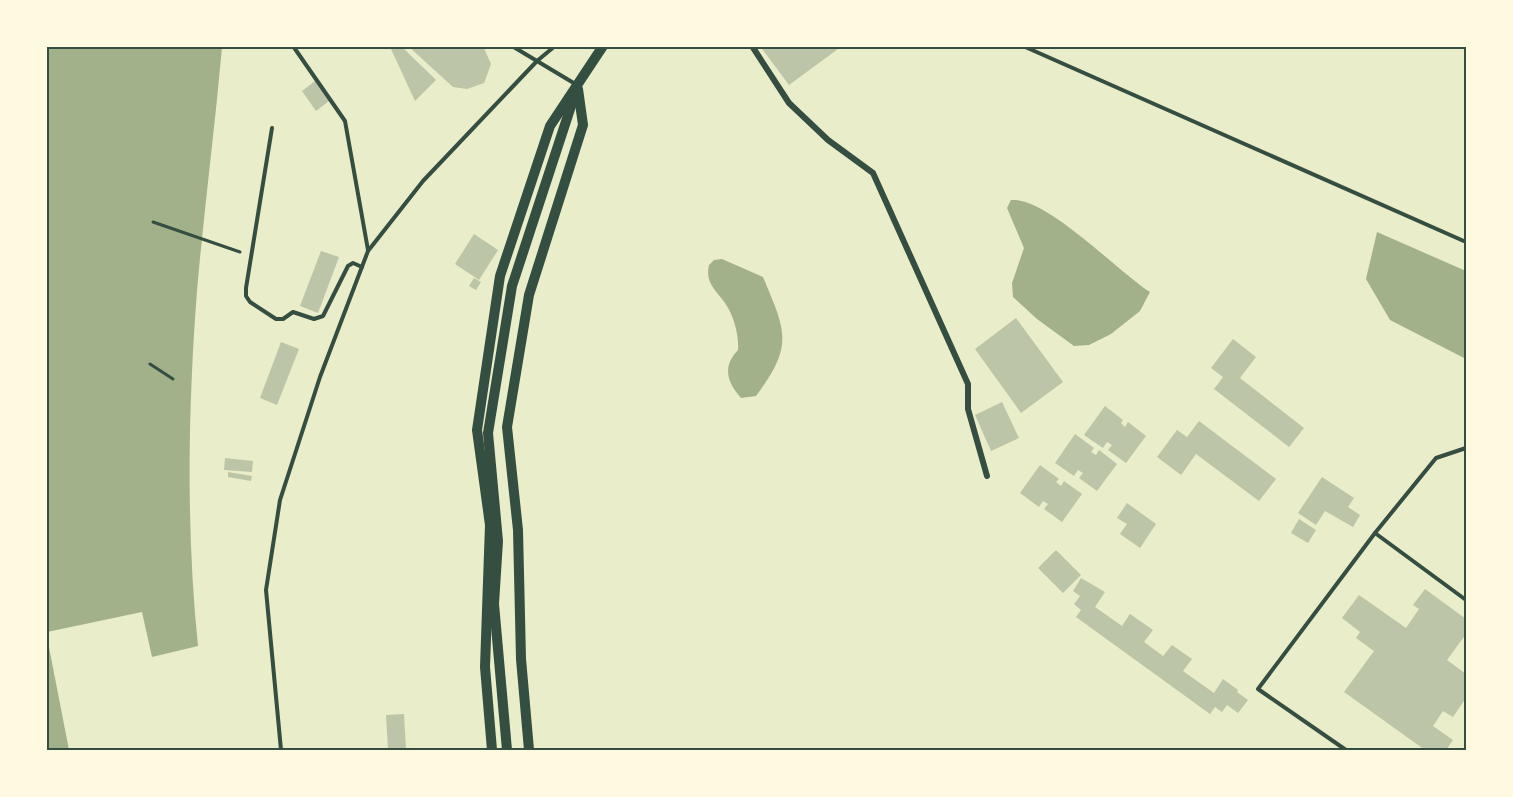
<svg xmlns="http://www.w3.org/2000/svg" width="1513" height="797" viewBox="0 0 1513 797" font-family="'Titillium Web',sans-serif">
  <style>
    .water { fill: #a3b18a }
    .building { fill: #bcc5a7 }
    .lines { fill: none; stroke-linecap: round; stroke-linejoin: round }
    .path { stroke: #344e41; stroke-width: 3 }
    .service { stroke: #344e41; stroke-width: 4 }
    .minor { stroke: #344e41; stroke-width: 6 }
    .secondary { stroke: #344e41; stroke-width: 10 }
    .neatline { fill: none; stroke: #344e41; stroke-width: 2 }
  </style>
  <rect width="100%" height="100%" fill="#e9edc9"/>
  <g class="water">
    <path d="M 47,47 L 222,47 C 215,128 204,209 197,291 C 188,407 186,530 198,646 L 152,657 L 142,612 L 47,632 Z"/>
    <path d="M 1011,200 C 1047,197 1118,272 1150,292 L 1140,311 L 1111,334 L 1089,345 L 1074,346 L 1037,319 L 1013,297 L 1012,283 L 1024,248 L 1007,208 Z"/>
    <path d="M 1377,232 L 1466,271 L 1466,359 L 1390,320 L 1366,279 Z"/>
    <path d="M 722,259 L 763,277 C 786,332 794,345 756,396 L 741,398 C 727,382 722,367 738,350 C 739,335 734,316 725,303 C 715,289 705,283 709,265 L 714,260 Z"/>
    <path d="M 47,637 L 69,750 L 47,750 Z"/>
  </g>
  <g class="building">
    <path d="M 393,46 L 401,46 L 436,80 L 415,101 L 391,49 Z"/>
    <path d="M 408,46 L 483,46 L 491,64 L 484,83 L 467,89 L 453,87 Z"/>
    <path d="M 760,46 L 836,46 L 838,49 L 789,85 Z"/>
    <path d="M 315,81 L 329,101 L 316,111 L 302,91 Z"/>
    <path d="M 474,234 L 498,250 L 479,280 L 455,264 Z"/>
    <path d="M 321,251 L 339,257 L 318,313 L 300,306 Z"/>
    <path d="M 474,278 L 481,282 L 476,290 L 469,286 Z"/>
    <path d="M 1016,318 L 1063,382 L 1021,413 L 975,349 Z"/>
    <path d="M 1233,339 L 1256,357 L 1240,378 L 1304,428 L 1289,447 L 1214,389 L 1223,377 L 1211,368 Z"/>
    <path d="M 281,342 L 299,349 L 277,405 L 260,398 Z"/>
    <path d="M 1002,402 L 1019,438 L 991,451 L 975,415 Z"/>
    <path d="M 1105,406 L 1123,420 L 1121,423 L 1125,427 L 1128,422 L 1146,436 L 1126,463 L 1108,450 L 1112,445 L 1107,442 L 1103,448 L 1084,435 Z"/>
    <path d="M 1199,421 L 1276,479 L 1259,501 L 1196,454 L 1181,475 L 1157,457 L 1177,430 L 1187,437 Z"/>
    <path d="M 1075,434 L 1094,448 L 1091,452 L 1096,455 L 1099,450 L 1117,464 L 1097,491 L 1079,478 L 1083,473 L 1078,470 L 1074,476 L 1055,463 Z"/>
    <path d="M 225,458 L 253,461 L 252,472 L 224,470 Z"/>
    <path d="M 1040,465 L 1059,479 L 1056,482 L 1061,486 L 1064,481 L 1082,494 L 1062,522 L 1044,509 L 1048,504 L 1043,501 L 1039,507 L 1020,493 Z"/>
    <path d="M 228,472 L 252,476 L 251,481 L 228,477 Z"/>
    <path d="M 1322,477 L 1354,498 L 1348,507 L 1360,515 L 1353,527 L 1325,511 L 1316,525 L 1298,513 Z"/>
    <path d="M 1127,503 L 1156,524 L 1140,548 L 1120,534 L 1127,524 L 1117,518 Z"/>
    <path d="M 1299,519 L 1316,530 L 1308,543 L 1291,533 Z"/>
    <path d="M 1056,550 L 1081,575 L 1063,593 L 1038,568 Z"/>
    <path d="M 1081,578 L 1105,592 L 1095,607 L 1122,626 L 1130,614 L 1153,630 L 1144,642 L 1163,656 L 1172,645 L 1192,659 L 1183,671 L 1214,693 L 1223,679 L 1238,690 L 1237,692 L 1248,700 L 1238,713 L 1227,705 L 1222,712 L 1215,707 L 1210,714 L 1076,617 L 1081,610 L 1074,604 L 1080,596 L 1073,591 Z"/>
    <path d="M 1425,589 L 1466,619 L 1466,634 L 1447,660 L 1466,674 L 1466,698 L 1453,717 L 1443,711 L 1433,726 L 1453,740 L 1446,750 L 1425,750 L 1344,692 L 1374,651 L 1356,638 L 1360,632 L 1342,618 L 1359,595 L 1406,628 L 1419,609 L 1413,605 Z"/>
    <path d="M 404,714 L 406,750 L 388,750 L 386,715 Z"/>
  </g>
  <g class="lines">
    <g class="path">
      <path d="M 153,222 L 240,252"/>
      <path d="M 150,364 L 173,379"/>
    </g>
    <g class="service">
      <path d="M 293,46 L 345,121 L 368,250"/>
      <path d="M 512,46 L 577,85"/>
      <path d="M 1023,46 L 1466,242"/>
      <path d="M 272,128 L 246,288 L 246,296 L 250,302 L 276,319 L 283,319 L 293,312 L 314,319 L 323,316 L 348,266 L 353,263 L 362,267"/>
      <path d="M 1375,533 L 1466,600"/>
      <path d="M 281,750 L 266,590 L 280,500 L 320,377 L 368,251 L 423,181 L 537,61 L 555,46"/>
      <path d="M 1346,750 L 1258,689 L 1375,533 L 1436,458 L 1466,448"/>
    </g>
    <path class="minor" d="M 752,46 L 789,103 L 828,140 L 873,173 L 968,384 L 968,409 L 987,476"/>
    <g class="secondary">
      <path d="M 492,750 L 485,667 L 490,525 L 477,430 L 500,276 L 550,126 L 603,46"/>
      <path d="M 507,750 L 494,604 L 498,541 L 488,433 L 512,286 L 574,97"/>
      <path d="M 529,750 L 521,659 L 518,530 L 507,427 L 529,295 L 583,125 L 578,89"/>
    </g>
  </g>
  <rect width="1513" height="797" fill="none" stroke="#fefae0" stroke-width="96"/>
  <rect x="48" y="48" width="1417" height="701" class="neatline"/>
</svg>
